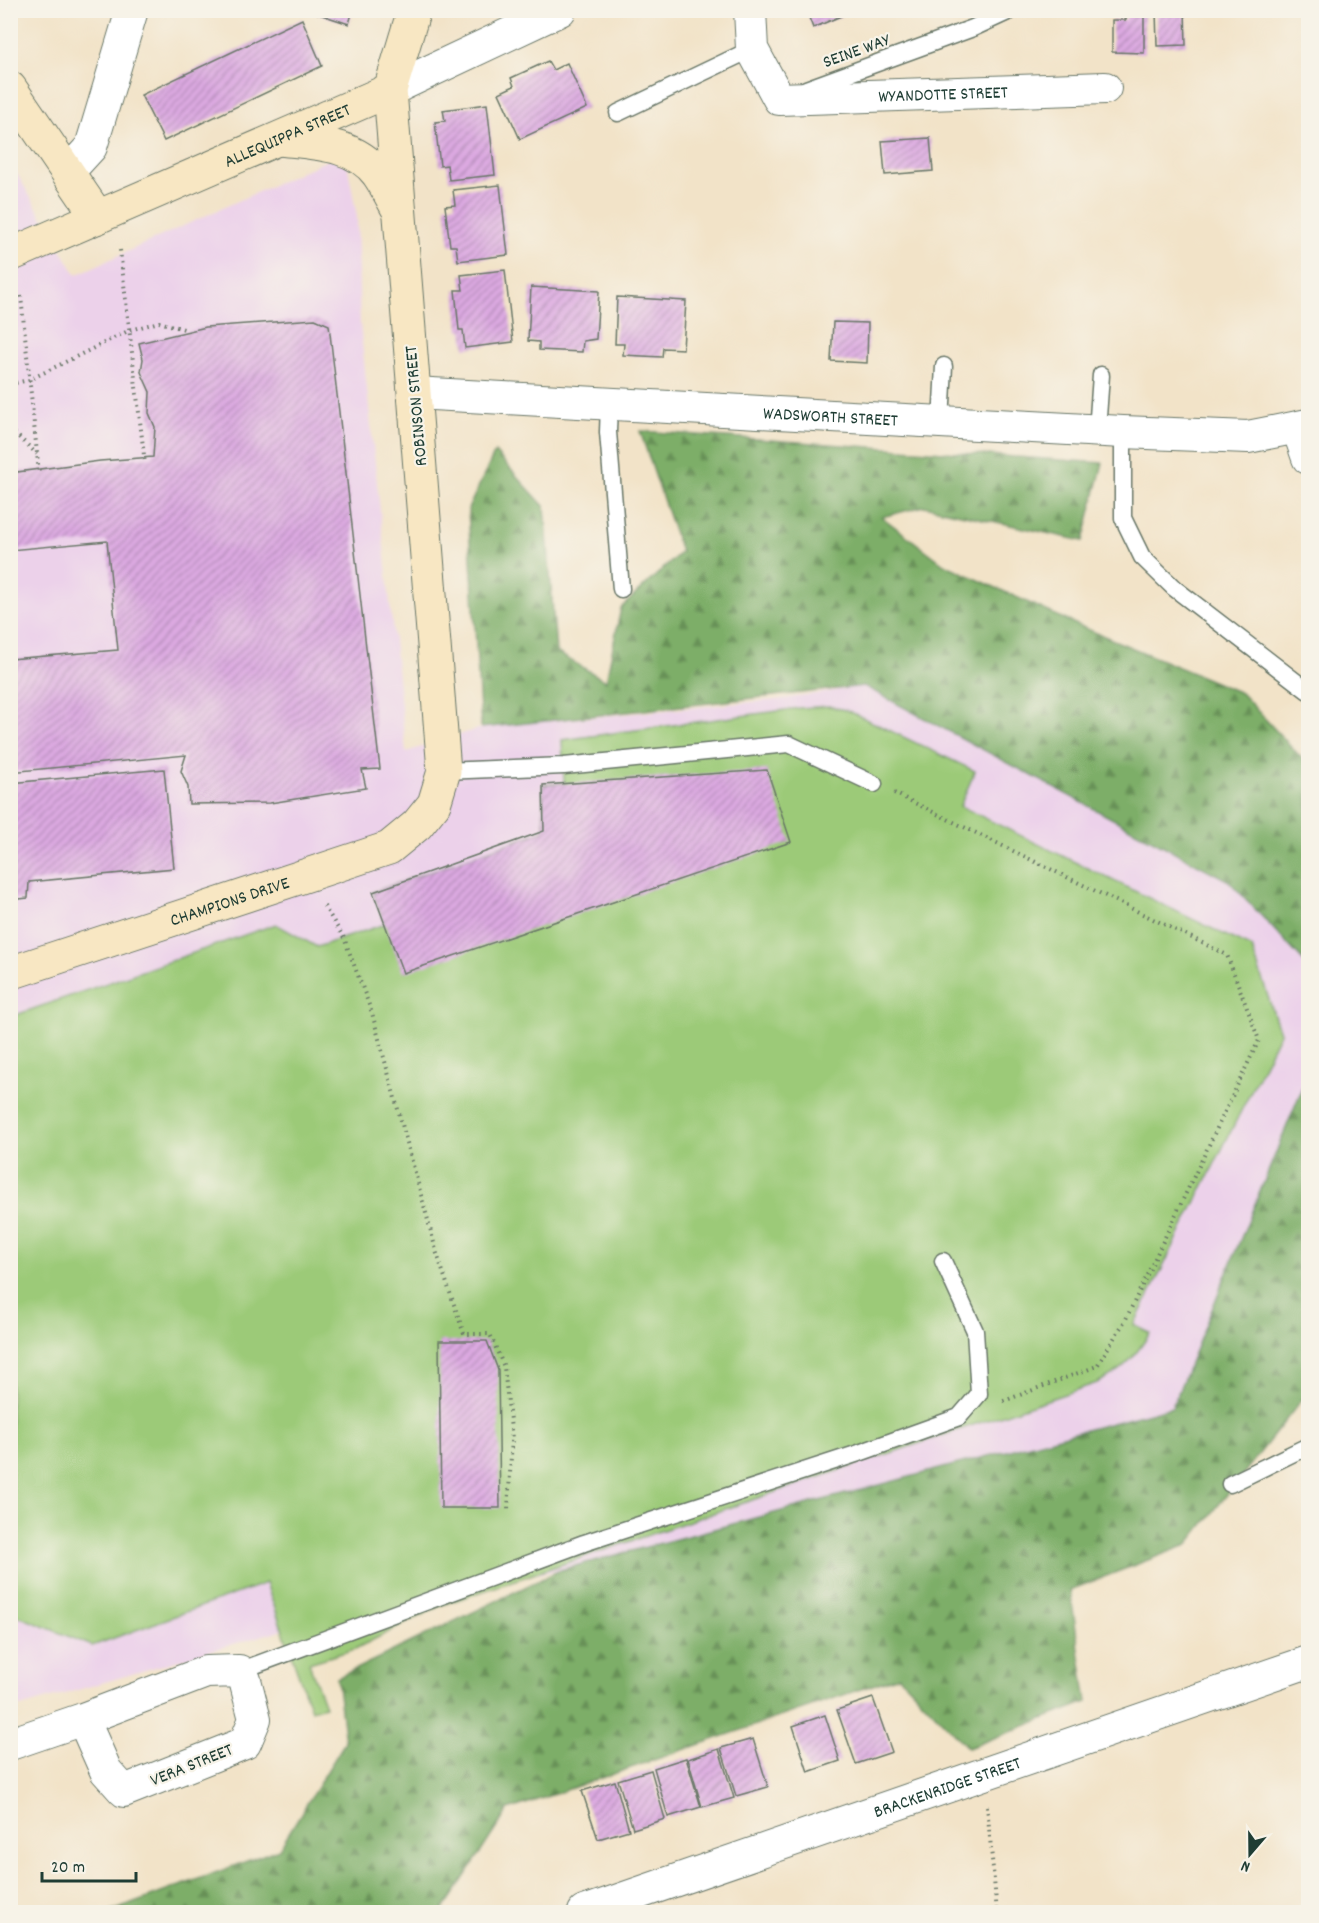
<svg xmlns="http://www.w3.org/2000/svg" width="1319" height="1923" viewBox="0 0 1319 1923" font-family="Dekko,sans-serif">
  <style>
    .built { fill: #ecd1ea }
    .forest { fill: url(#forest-firs); stroke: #4e764e; stroke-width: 1.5 }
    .pitch { fill: #9cca78; stroke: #5e8456; stroke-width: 1.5 }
    .building { fill: url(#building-hatch) }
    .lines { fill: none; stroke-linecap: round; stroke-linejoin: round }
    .lane-casing { stroke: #697768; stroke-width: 19 }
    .street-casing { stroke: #697768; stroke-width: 34 }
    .secondary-casing { stroke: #697768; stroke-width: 35 }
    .path { stroke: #697768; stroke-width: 4; stroke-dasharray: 1.5 4.5; stroke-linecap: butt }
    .lane { stroke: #fff; stroke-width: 16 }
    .street { stroke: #fff; stroke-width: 32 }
    .secondary { stroke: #f8e7c3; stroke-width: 33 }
    .labels { text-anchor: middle; stroke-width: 4.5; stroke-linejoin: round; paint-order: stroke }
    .street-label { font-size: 18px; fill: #1f3d34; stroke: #f7f3e8 }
  </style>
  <defs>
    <pattern id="forest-firs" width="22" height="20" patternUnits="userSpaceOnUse" patternTransform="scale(1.5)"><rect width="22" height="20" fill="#7dae68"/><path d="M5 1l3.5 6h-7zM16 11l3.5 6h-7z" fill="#668f56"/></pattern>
    <pattern id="building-hatch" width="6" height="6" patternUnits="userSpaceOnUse" patternTransform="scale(1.5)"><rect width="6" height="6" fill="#dca9e1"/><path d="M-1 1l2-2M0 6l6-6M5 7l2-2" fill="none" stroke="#b28bb7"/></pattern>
  </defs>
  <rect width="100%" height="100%" fill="#f7f3e8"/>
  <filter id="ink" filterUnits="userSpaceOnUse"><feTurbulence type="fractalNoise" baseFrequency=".0167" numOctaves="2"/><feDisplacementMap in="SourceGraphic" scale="12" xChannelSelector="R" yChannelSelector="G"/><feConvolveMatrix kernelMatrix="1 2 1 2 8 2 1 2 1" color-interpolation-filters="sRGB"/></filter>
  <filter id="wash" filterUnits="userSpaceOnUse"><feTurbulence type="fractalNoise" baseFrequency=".008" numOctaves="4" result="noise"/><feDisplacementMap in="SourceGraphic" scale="24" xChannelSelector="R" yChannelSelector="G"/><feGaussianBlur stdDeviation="1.35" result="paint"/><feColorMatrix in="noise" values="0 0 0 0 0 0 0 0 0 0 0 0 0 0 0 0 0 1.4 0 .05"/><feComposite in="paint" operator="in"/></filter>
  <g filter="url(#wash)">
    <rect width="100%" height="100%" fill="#f2e3c8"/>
    <path class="built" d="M 345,152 L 357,217 L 360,324 L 406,752 L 481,728 L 784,699 L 864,686 L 1024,770 L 1229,881 L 1308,966 L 1308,1074 L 1172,1407 L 560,1570 L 356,1608 L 20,1707 L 11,1708 L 10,162 L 76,275 Z"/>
    <g class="forest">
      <path d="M 640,431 L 1103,463 L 1083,541 L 924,506 L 882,517 L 944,564 L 1075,624 L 1241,693 L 1308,765 L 1308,966 L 1229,881 L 864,686 L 481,728 L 468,509 L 495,452 L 545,507 L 556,652 L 606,681 L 621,608 L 681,552 Z"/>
      <path d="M 1308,1074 L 1308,1392 L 1187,1545 L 1070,1590 L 1087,1702 L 968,1748 L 899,1676 L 508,1810 L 442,1912 L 110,1912 L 279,1849 L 345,1742 L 337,1678 L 560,1570 L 1172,1407 Z"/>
    </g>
    <path class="pitch" d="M 829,706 L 849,711 L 975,771 L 960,806 L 1252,948 L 1280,1033 L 1134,1325 L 1150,1333 C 1134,1358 1124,1370 1097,1383 L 442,1605 L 355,1649 L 309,1663 L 325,1706 L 311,1710 L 266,1583 L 92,1646 L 11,1613 L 10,1017 L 276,924 L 317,947 L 385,924 L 373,892 L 544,831 L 543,785 L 564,783 L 562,740 L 800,708 Z"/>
    <g id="blocks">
      <g class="building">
        <path d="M 307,10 L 353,10 L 349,24 Z"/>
        <path d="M 806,10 L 839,10 L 841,16 L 813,28 Z"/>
        <path d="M 1127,10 L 1144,10 L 1144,53 L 1112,52 L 1112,20 L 1126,20 Z"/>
        <path d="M 1156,10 L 1185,10 L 1186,45 L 1157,46 Z"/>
        <path d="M 302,19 L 322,66 L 164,141 L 141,95 Z"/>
        <path d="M 548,61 L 553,70 L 567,63 L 587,108 L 520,139 L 499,93 L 514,86 L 511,78 Z"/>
        <path d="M 487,104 L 495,175 L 449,180 L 447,165 L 440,166 L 435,122 L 445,121 L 443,110 Z"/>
        <path d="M 930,138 L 933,171 L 885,175 L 882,141 Z"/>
        <path d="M 500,185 L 508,255 L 458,261 L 456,246 L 450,246 L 445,206 L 455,205 L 453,190 Z"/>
        <path d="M 505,270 L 513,342 L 465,348 L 463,330 L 459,330 L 455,290 L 463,290 L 461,275 Z"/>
        <path d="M 531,287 L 599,291 L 596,339 L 583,341 L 582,352 L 539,350 L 539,342 L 528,341 Z"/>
        <path d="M 617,297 L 686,301 L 683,349 L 663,348 L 662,357 L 623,355 L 624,344 L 615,344 Z"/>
        <path d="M 315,319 L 329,325 L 380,769 L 362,770 L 366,788 L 270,803 L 189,804 L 188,787 L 181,771 L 186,755 L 10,772 L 10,659 L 118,650 L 107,541 L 10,550 L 10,473 L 100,461 L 153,457 L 155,427 L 149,413 L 150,392 L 141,372 L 143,359 L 139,343 L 206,327 Z"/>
        <path d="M 833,322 L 868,323 L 867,363 L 831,361 Z"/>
        <path d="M 164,769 L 174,868 L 29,882 L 28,898 L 10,900 L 10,783 Z"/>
        <path d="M 767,770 L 791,842 L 403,973 L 373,892 L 544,831 L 543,785 Z"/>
        <path d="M 439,1341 L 487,1341 L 498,1370 L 500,1508 L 441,1508 Z"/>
        <path d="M 873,1698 L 892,1752 L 856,1764 L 837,1710 Z"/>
        <path d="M 825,1715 L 840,1761 L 808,1772 L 793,1726 Z"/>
        <path d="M 753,1739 L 768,1787 L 736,1796 L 721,1748 Z"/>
        <path d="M 719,1749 L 734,1798 L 702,1807 L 688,1759 Z"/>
        <path d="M 686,1758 L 701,1807 L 668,1817 L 654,1768 Z"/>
        <path d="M 651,1770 L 665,1819 L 633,1829 L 618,1780 Z"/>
        <path d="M 615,1781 L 629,1830 L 598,1839 L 582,1791 Z"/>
      </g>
    </g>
  </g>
  <g filter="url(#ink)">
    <use href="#blocks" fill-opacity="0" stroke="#697768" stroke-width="1.5"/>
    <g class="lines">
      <defs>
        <g id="lane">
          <path d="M 806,89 L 973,28 L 1012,10"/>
          <path d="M 618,113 L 752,49"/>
          <path d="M 609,404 L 608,432 L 621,589"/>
          <path d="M 941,422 L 944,366"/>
          <path d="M 1097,431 L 1101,375"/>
          <path d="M 1123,432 L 1123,518 L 1142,557 L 1174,588 L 1308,691"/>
          <path d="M 444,771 L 564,766 L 789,744 L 874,784"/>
          <path d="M 1230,1484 L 1308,1446"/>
          <path d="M 239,1671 L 584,1543 L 859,1453 L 959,1417 L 979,1394 L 975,1331 L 943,1261"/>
        </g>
        <g id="street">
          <path id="s1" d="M 750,10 L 752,49 L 779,99 L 1105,88"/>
          <path d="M 390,90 L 560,10"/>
          <path d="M 68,172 L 91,147 L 132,10"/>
          <path id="s2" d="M 414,393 L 1123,432 L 1248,437 L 1308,425"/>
          <path d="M 1298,429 L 1308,458"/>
          <path d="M 10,1744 L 83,1719 L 206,1672 L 239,1671 L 245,1680 L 255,1719 L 245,1743 L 124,1791 L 106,1771 L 83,1719"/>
          <path id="s3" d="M 584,1912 L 1308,1662"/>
        </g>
        <g id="secondary">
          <path d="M 10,88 L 98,217"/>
          <path d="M 279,139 C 314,143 355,143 378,174 C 385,184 391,196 397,207"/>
          <path id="s4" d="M 10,255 L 390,90"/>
          <path id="s5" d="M 10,973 L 389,848 L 417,825 L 434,804 L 444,771 L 390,90 L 414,10"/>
        </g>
      </defs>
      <use href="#lane" class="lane-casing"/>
      <use href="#street" class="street-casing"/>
      <use href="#secondary" class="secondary-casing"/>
      <g class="path">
        <path d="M 120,250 L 145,464"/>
        <path d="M 21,296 L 39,473"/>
        <path d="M 10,384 L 29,380 L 130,330 L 159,322 L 184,329"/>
        <path d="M 10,429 L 37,454"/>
        <path d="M 894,793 L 1227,955 L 1259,1040 L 1126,1319 L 1097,1366 L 1001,1402"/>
        <path d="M 324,906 L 344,938 L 372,1013 L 437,1254 L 464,1334 L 490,1334 L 504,1367 L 512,1438 L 508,1509"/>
        <path d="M 987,1806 L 997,1912"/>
      </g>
      <use href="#lane" class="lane"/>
      <use href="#street" class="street"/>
      <use href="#secondary" class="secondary"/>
    </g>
  </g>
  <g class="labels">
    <g class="street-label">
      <text transform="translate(856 50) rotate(-20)" y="6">SEINE WAY</text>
      <text dy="6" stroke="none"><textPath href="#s1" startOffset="260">WYANDOTTE STREET</textPath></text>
      <text dy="6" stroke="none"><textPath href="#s4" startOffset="302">ALLEQUIPPA STREET</textPath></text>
      <text transform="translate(415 406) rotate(-95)" y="6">ROBINSON STREET</text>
      <text dy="6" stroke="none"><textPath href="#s2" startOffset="417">WADSWORTH STREET</textPath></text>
      <text dy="6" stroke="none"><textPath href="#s5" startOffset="231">CHAMPIONS DRIVE</textPath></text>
      <text transform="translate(191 1764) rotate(-22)" y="6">VERA STREET</text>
      <text dy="6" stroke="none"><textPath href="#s3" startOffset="384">BRACKENRIDGE STREET</textPath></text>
    </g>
  </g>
  <rect width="1319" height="1923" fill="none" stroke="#f7f3e8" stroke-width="36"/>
  <g transform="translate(1250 1854) rotate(200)" stroke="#f7f3e8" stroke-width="4.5" paint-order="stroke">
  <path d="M0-4.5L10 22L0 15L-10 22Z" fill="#1f3d34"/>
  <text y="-9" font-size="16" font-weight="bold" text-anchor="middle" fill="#1f3d34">N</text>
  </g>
  <path d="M42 1872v9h94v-9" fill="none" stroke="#1f3d34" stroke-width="3"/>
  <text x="51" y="1872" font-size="18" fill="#1f3d34" stroke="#f7f3e8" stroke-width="4.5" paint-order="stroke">20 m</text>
</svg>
